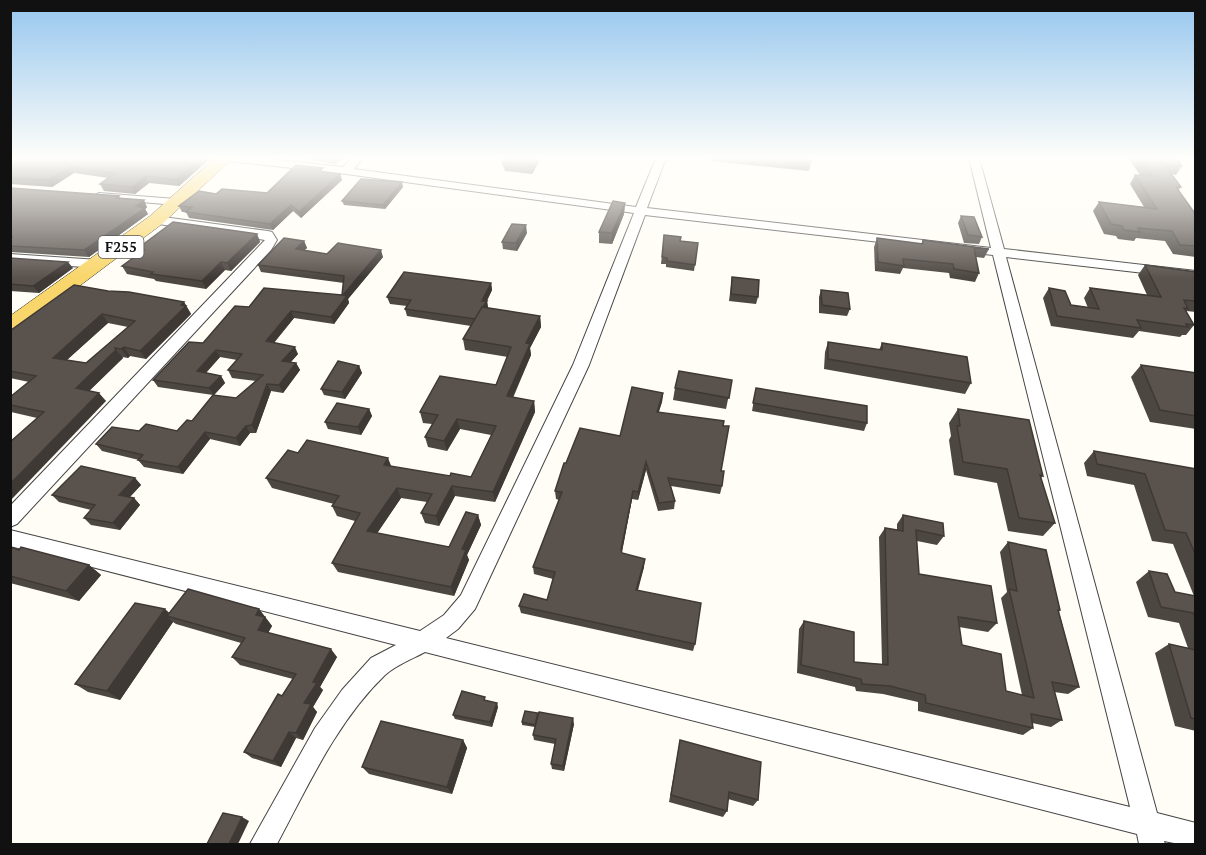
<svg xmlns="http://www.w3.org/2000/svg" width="1206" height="855" viewBox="0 0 1206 855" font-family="'PT Serif',serif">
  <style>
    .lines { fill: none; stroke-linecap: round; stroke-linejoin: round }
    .street-casing { stroke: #444; stroke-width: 2 }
    .primary-casing { stroke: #222; stroke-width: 1 }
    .street { fill: #fff; fill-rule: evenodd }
    .primary { fill: #f9d66b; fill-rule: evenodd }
    .wall { fill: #4d4742; fill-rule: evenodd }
    .shaded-wall { fill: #3f3936 }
    .building { fill: #5a524d; stroke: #3f3936; stroke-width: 1.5; fill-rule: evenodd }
    .labels { text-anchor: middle; stroke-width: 6; stroke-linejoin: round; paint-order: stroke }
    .shield { fill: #fff; stroke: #585858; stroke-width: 1.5 }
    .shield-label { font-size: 14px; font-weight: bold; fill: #111 }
  </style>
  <rect width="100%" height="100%" fill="#fffdf5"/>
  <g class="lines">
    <defs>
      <g id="street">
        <path d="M 224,158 L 259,158 L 343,167 L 352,158 L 363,158 L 354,169 L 636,207 L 656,158 L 666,158 L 647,208 L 991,248 L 969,158 L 979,158 L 1004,249 L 1196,271 L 1196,279 L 1006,257 L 1157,813 L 1196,823 L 1196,844 L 1179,844 L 1164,841 L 1165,844 L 1139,844 L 1137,834 L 425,652 C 412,659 396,665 385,675 C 337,721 308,786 277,844 L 250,844 L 315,728 L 342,690 L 371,658 L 396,645 L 10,546 L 10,530 L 420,631 L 444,615 L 461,595 L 573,365 L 634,213 L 346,174 L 229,161 ZM 645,215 L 993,255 L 1130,807 L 446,638 L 458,629 L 475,609 L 589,365 Z"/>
        <path d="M 99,193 L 176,199 L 182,202 L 176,205 L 95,198 L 93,196 Z"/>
        <path d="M 156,216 L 268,231 L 272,232 L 277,240 L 271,250 L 17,524 L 10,527 L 10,506 L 265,240 L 152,223 L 152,217 Z"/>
        <path d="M 10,254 L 99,260 L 105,264 L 99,268 L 10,262 Z"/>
      </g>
      <path id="primary" d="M 215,158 L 233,158 L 162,224 L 18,332 L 10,334 L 10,316 L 150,216 Z"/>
    </defs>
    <use href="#street" class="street-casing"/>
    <use href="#primary" class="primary-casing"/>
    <use href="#street" class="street"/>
    <use href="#primary" class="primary"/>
  </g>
  <g class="wall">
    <path d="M 10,158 L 211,158 L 179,186 L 149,183 L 135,194 L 104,191 L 100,184 L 108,178 L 74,173 L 52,187 L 10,184 Z"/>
    <path d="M 299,158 L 343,158 L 336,164 Z"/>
    <path d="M 500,158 L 541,158 L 532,174 L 505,171 Z"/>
    <path d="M 710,158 L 811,158 L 811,162 L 809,171 L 710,161 Z"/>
    <path d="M 1128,158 L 1177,158 L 1182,166 L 1176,175 L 1171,174 L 1181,187 L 1178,191 L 1196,215 L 1196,257 L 1173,254 L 1165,241 L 1136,238 L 1134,241 L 1118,239 L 1116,236 L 1104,234 L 1093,211 L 1099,202 L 1144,207 L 1130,184 L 1135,175 L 1140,175 Z"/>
    <path d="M 324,172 L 340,174 L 342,180 L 301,218 L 293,211 L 273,230 L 189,218 L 186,212 L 182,212 L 179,206 L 267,193 Z"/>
    <path d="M 403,187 L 385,209 L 344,205 L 342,201 Z"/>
    <path d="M 10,188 L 119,196 L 120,198 L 147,207 L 145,209 L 148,214 L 89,257 L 10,252 Z"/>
    <path d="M 625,203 L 624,214 L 612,244 L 599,243 L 599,232 Z"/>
    <path d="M 961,216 L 982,237 L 979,244 L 964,243 L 958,223 Z"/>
    <path d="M 527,233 L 517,251 L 503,249 L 502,242 Z"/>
    <path d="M 257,234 L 260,242 L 231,271 L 225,270 L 206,289 L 156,281 L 154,279 L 127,274 L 122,266 L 139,253 L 137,249 Z"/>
    <path d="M 664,235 L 681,241 L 698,243 L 694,271 L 666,267 L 666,264 L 661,264 Z"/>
    <path d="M 877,238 L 921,244 L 923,240 L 989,249 L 984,258 L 976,257 L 979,273 L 975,282 L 950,278 L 949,273 L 903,268 L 900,274 L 875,271 L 874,247 Z"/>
    <path d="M 304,241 L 307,248 L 304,250 L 327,254 L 383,257 L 348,299 L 349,303 L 334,324 L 294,318 L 274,343 L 298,354 L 291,362 L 296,363 L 300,370 L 283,393 L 271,391 L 256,433 L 250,433 L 240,446 L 210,439 L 183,474 L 144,467 L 138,460 L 139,460 L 102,451 L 96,444 L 139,431 L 177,431 L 192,421 L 213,395 L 158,387 L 153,380 L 203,343 L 249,307 L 342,295 L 344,283 L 261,272 L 258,265 ZM 220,357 L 237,360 L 228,370 L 232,378 L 256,381 L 236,398 L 214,395 L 225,383 L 221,376 L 206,373 Z"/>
    <path d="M 10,258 L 73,268 L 39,293 L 10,291 Z"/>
    <path d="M 1145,265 L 1196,272 L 1196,312 L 1186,311 L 1194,325 L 1186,335 L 1182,335 L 1180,337 L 1139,331 L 1133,338 L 1051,326 L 1043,298 L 1049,288 L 1071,305 L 1088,308 L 1084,298 L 1090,288 L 1147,295 L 1138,275 Z"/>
    <path d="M 732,277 L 758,297 L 756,304 L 729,301 Z"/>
    <path d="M 491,283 L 492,290 L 487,301 L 488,308 L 540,316 L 541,327 L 530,348 L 531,355 L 513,398 L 534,401 L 535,412 L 495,502 L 455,496 L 439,526 L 425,523 L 421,513 L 427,502 L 401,498 L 377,533 L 449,547 L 478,515 L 481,525 L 467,555 L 469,560 L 454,596 L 338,572 L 332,563 L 355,521 L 337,516 L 332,506 L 334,504 L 272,488 L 266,478 L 298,453 L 392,467 L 450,476 L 471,477 L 491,435 L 460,429 L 447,451 L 428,447 L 425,437 L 432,424 L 423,423 L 420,412 L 496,385 L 508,357 L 465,350 L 463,339 L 471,326 L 407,316 L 405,309 L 407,306 L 390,304 L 387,297 Z"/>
    <path d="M 821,290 L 850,309 L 847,316 L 819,313 L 819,297 Z"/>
    <path d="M 108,291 L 184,302 L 191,314 L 146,359 L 130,356 L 128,358 L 122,357 L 123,358 L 89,391 L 106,401 L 37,418 L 11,412 L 10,397 L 29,382 L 10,378 L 10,331 ZM 108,323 L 128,327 L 86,363 L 67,360 Z"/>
    <path d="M 828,342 L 879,350 L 882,343 L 971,383 L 965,394 L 824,369 L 825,352 Z"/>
    <path d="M 1141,365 L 1196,373 L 1196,429 L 1150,422 L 1131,377 Z"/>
    <path d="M 359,366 L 362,373 L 345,399 L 324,395 L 321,389 Z"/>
    <path d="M 732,380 L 726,409 L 673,400 L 675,388 Z"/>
    <path d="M 756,388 L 867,423 L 864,431 L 752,411 Z"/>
    <path d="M 663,393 L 662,402 L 658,413 L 723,426 L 721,471 L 722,486 L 720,494 L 671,486 L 675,501 L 674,509 L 658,511 L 646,470 L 638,500 L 632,499 L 622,552 L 622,553 L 644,567 L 637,591 L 695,644 L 693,651 L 521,613 L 519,606 L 547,600 L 553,579 L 534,574 L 533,567 L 559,500 L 556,499 L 555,491 L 566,463 L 620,436 Z"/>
    <path d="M 369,409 L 372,416 L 361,435 L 328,429 L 325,422 Z"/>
    <path d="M 958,409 L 1043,476 L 1041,478 L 1055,523 L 1043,536 L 1008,531 L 997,483 L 954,475 L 949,440 L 951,436 L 949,423 Z"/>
    <path d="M 1094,451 L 1196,469 L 1196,731 L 1175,726 L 1155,653 L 1169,644 L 1188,648 L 1179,623 L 1148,617 L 1136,582 L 1149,571 L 1175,592 L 1194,596 L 1173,544 L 1152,541 L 1134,485 L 1087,476 L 1084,463 Z"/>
    <path d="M 135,478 L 141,485 L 130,497 L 134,498 L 140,505 L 120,530 L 91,525 L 84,518 L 91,510 L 59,502 L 52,495 Z"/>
    <path d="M 903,515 L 944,536 L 937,545 L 917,541 L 919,574 L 997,623 L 988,632 L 959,627 L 962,645 L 1006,691 L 1022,695 L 1001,598 L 1007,592 L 1000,552 L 1008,542 L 1060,610 L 1059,612 L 1079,687 L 1068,694 L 1054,692 L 1062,720 L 1051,727 L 1032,723 L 1033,728 L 1023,735 L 918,711 L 918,702 L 883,694 L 856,691 L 855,687 L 797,673 L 799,629 L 804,621 L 854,662 L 882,664 L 879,537 L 885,528 L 897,530 L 897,524 Z"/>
    <path d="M 10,547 L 89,565 L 101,575 L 79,601 L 10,583 Z"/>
    <path d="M 259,609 L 272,626 L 268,633 L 337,657 L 320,687 L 323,690 L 313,707 L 317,712 L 303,740 L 296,738 L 281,767 L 252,758 L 244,752 L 293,679 L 240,665 L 232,657 L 241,643 L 176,624 L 173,622 L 120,700 L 88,692 L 75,684 L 169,613 Z"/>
    <path d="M 498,707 L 492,727 L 455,719 L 453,715 Z"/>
    <path d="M 522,722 L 574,724 L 564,771 L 552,769 L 551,764 L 555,744 L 534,740 L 533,735 L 535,727 L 522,725 Z"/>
    <path d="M 463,740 L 467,748 L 452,794 L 369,774 L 362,767 Z"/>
    <path d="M 680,740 L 758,800 L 753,806 L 728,799 L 727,811 L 723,817 L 669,802 Z"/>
  </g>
  <g class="shaded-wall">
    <path d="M 201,158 L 211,158 L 179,186 L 176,180 Z"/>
    <path d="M 334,158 L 343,158 L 336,164 Z"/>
    <path d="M 535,158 L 541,158 L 532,174 L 531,164 Z"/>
    <path d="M 70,167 L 74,173 L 52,187 L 48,180 Z"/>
    <path d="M 340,174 L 342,180 L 301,218 L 299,212 Z"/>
    <path d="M 146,176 L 149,183 L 135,194 L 132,187 Z"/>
    <path d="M 402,182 L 403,187 L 385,209 L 383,205 Z"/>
    <path d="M 144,200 L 147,207 L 145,209 L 148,214 L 89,257 L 84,250 Z"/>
    <path d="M 625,203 L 624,214 L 612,244 L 612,233 Z"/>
    <path d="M 291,205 L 293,211 L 273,230 L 270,224 Z"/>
    <path d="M 526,225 L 527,233 L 517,251 L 516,243 Z"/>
    <path d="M 257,234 L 260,242 L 231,271 L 227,263 Z"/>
    <path d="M 304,241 L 307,248 L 298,256 L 296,249 Z"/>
    <path d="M 381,250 L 383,257 L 348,299 L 349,303 L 334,324 L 331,317 L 343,295 Z"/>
    <path d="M 68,262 L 73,268 L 39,293 L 33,286 Z"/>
    <path d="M 221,262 L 225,270 L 206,289 L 202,281 Z"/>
    <path d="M 491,283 L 492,290 L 486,302 L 487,301 L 488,308 L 477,327 L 482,301 Z"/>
    <path d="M 184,302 L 191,314 L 146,359 L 140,351 Z"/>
    <path d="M 291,311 L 294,318 L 269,348 L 266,341 Z"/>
    <path d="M 102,314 L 108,323 L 60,366 L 53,358 Z"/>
    <path d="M 540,316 L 541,327 L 530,348 L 531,355 L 508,407 L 507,396 L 526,343 Z"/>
    <path d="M 124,347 L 130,356 L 128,358 L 121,349 Z"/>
    <path d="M 295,347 L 298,354 L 285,368 L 282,361 Z"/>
    <path d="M 116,350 L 123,358 L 83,397 L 76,388 Z"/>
    <path d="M 216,350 L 220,357 L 201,378 L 197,371 Z"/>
    <path d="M 296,363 L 300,370 L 283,393 L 279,385 Z"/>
    <path d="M 359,366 L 362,373 L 345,399 L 342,392 Z"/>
    <path d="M 221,376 L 225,383 L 214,395 L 209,388 Z"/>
    <path d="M 267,384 L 271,391 L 256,433 L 252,425 Z"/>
    <path d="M 99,393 L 106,401 L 10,501 L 10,484 Z"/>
    <path d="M 663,393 L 662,402 L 656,421 L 657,412 Z"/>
    <path d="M 534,401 L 535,412 L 495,502 L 493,492 Z"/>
    <path d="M 369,409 L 372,416 L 361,435 L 358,427 Z"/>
    <path d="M 457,419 L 460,429 L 447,451 L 444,441 Z"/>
    <path d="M 246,426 L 250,433 L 240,446 L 236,438 Z"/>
    <path d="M 205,432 L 210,439 L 183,474 L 178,467 Z"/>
    <path d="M 388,458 L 392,468 L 384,465 Z"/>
    <path d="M 646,462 L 646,470 L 638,500 L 638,492 Z"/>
    <path d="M 135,478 L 141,485 L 125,502 L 119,495 Z"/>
    <path d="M 452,486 L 455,496 L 439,526 L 436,516 Z"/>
    <path d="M 397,488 L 401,498 L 372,541 L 367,531 Z"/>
    <path d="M 633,491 L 632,499 L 621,557 L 621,550 Z"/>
    <path d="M 134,498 L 140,505 L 120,530 L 113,523 Z"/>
    <path d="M 478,515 L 481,525 L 467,555 L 469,560 L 454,596 L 451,587 L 462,549 Z"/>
    <path d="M 645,559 L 644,567 L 636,598 L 636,590 Z"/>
    <path d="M 89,565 L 101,575 L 79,601 L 66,591 Z"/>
    <path d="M 165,609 L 175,618 L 167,616 L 173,622 L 120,700 L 107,691 Z"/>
    <path d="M 259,609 L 272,626 L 265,638 L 258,630 L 256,615 Z"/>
    <path d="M 331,649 L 337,657 L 320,687 L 323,690 L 313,707 L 317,712 L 303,740 L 296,733 L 304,703 L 313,682 Z"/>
    <path d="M 497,703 L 498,707 L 492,727 L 490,722 Z"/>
    <path d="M 573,718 L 574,724 L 564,771 L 563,766 Z"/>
    <path d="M 289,732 L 296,738 L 281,767 L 273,761 Z"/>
    <path d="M 463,740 L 467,748 L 452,794 L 447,787 Z"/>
    <path d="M 242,817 L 249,821 L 238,844 L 229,844 Z"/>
  </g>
  <g class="building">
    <path d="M 10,158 L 201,158 L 176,180 L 146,176 L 132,187 L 100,184 L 115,173 L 70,167 L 48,180 L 10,178 Z"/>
    <path d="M 503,158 L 535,158 L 531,164 L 504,161 Z"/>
    <path d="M 769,158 L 811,158 L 811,162 Z"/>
    <path d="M 1140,158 L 1177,158 L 1182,166 L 1163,163 L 1181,187 L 1176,187 L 1196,215 L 1196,246 L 1180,245 L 1172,231 L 1138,228 L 1140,232 L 1124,230 L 1122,226 L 1111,224 L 1099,202 L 1157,209 L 1135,175 L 1153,176 Z"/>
    <path d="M 296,165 L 323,168 L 319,171 L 340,174 L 299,212 L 291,205 L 270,224 L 186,212 L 192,207 L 179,206 L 199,191 L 216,194 L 222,189 L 267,193 Z"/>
    <path d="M 361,179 L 402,182 L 383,205 L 342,201 Z"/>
    <path d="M 10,188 L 119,196 L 117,198 L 144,200 L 136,206 L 145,208 L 84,250 L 10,246 L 10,239 L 12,237 L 10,237 Z"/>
    <path d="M 613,201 L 625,203 L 612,233 L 599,232 Z"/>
    <path d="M 961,216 L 974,217 L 982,237 L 968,235 Z"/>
    <path d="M 173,222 L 257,234 L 227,263 L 221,262 L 202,281 L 151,274 L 153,272 L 122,266 L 144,250 L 137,249 Z"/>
    <path d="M 512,224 L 526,225 L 516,243 L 502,242 Z"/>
    <path d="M 664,235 L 681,237 L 680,241 L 698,243 L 695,265 L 667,261 L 667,258 L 662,257 Z"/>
    <path d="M 284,238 L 304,241 L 296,249 L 327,254 L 338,243 L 381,250 L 343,295 L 347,296 L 331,317 L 291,311 L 266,341 L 295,347 L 282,361 L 296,363 L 279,385 L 267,384 L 252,425 L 246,426 L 236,438 L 205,432 L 178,467 L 138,460 L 143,455 L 96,444 L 112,427 L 139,431 L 146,424 L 177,431 L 187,420 L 192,421 L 213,395 L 236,398 L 263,375 L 228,370 L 242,354 L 216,350 L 197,371 L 221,376 L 209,388 L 153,380 L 189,342 L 203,343 L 235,306 L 249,307 L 264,288 L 342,295 L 344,276 L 258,265 Z"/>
    <path d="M 877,238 L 923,244 L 923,240 L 989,249 L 974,248 L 979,273 L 954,269 L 953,264 L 903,259 L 904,266 L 878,262 Z"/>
    <path d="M 10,258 L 68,262 L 33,286 L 10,284 Z"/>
    <path d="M 1145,265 L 1196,272 L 1196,301 L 1184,300 L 1188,309 L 1184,308 L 1194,325 L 1186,324 L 1188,327 L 1137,320 L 1141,328 L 1057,316 L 1049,288 L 1065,291 L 1071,305 L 1099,309 L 1090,288 L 1161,297 Z"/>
    <path d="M 404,272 L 491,283 L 482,301 L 487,301 L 475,319 L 405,309 L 411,300 L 387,297 Z"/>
    <path d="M 732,277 L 759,280 L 758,297 L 731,294 Z"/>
    <path d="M 74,285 L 108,291 L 129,292 L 184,302 L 181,305 L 186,306 L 140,351 L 124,347 L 121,349 L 115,348 L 116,350 L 76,388 L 99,393 L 10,484 L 10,442 L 44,412 L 10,405 L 10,397 L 36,376 L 10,371 L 10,331 ZM 102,314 L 135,321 L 86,363 L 53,358 Z"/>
    <path d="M 821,290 L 848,293 L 850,309 L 822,305 Z"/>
    <path d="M 482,307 L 540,316 L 526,343 L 530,344 L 507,396 L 534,401 L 493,492 L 452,486 L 436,516 L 421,513 L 432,494 L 397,488 L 367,531 L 449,547 L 466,512 L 478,515 L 462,549 L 466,550 L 451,587 L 332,563 L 360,513 L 332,506 L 339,496 L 266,478 L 288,450 L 298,453 L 307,440 L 388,458 L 384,465 L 450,476 L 451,473 L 471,477 L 496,426 L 457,419 L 444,441 L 425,437 L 438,415 L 420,412 L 440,376 L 496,385 L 511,347 L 463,339 Z"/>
    <path d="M 828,342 L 882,350 L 882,343 L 967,357 L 971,383 L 828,359 Z"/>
    <path d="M 338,361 L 359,366 L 342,392 L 321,389 Z"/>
    <path d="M 1141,365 L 1196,373 L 1196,416 L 1160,410 Z"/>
    <path d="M 679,371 L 732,380 L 729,398 L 675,388 Z"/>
    <path d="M 632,387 L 663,393 L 657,412 L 724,421 L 723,426 L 729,426 L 721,471 L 724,471 L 722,486 L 668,478 L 675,501 L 659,503 L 646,462 L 638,492 L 633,491 L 621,550 L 622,553 L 645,559 L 636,590 L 701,603 L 695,644 L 519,606 L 524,594 L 547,600 L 555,572 L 533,567 L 562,492 L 555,491 L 564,463 L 566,463 L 580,428 L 620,436 Z"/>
    <path d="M 756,388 L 867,406 L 867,423 L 753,403 Z"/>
    <path d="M 337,403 L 369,409 L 358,427 L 325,422 Z"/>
    <path d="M 958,409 L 1029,420 L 1043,476 L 1040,475 L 1055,523 L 1019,518 L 1007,469 L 963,462 L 957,426 L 960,426 Z"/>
    <path d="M 1094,451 L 1196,469 L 1196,556 L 1186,533 L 1165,530 L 1145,474 L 1097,464 Z"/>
    <path d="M 81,466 L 135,478 L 119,495 L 134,498 L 113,523 L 84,518 L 95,505 L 52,495 Z"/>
    <path d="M 903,515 L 943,523 L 944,536 L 916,530 L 919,574 L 991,586 L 997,623 L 958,617 L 962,645 L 1001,654 L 1006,691 L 1034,698 L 1009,589 L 1017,591 L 1008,542 L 1046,550 L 1060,610 L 1058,610 L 1079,687 L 1052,682 L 1062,720 L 1031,714 L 1033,728 L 926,703 L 925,695 L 890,686 L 862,684 L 861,679 L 801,665 L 804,621 L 854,632 L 854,662 L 888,665 L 885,528 L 903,531 Z"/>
    <path d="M 10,547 L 19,550 L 21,547 L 89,565 L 66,591 L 10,576 Z"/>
    <path d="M 1149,571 L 1167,574 L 1175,592 L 1196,596 L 1196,618 L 1193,613 L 1161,607 Z"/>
    <path d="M 188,589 L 259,609 L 256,615 L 265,617 L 258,630 L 331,649 L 313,682 L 317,683 L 304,703 L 311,704 L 296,733 L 289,732 L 273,761 L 244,752 L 278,694 L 282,696 L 296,674 L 232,657 L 245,638 L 167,616 Z"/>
    <path d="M 135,603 L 165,609 L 107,691 L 75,684 Z"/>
    <path d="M 1169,644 L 1196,650 L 1196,719 L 1191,718 Z"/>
    <path d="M 462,691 L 485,697 L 484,700 L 497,703 L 490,722 L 453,715 Z"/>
    <path d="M 525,711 L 538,713 L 535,725 L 522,722 Z"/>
    <path d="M 539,712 L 573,718 L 563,766 L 551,764 L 556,739 L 533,735 Z"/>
    <path d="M 381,721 L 463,740 L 447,787 L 362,767 Z"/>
    <path d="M 680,740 L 761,762 L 758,800 L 729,792 L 727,811 L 671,795 Z"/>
    <path d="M 223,813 L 242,817 L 229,844 L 207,844 Z"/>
  </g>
  <linearGradient id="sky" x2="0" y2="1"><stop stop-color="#95c6ee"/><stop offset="0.57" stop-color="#fffefa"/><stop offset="1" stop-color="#fffefa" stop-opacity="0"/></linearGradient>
  <rect width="1206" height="278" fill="url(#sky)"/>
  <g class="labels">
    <rect class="shield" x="98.5" y="236" width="45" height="22" rx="4.5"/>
    <g class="shield-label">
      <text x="121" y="252">F255</text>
    </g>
  </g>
  <rect width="1206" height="855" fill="none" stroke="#111111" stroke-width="24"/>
</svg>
